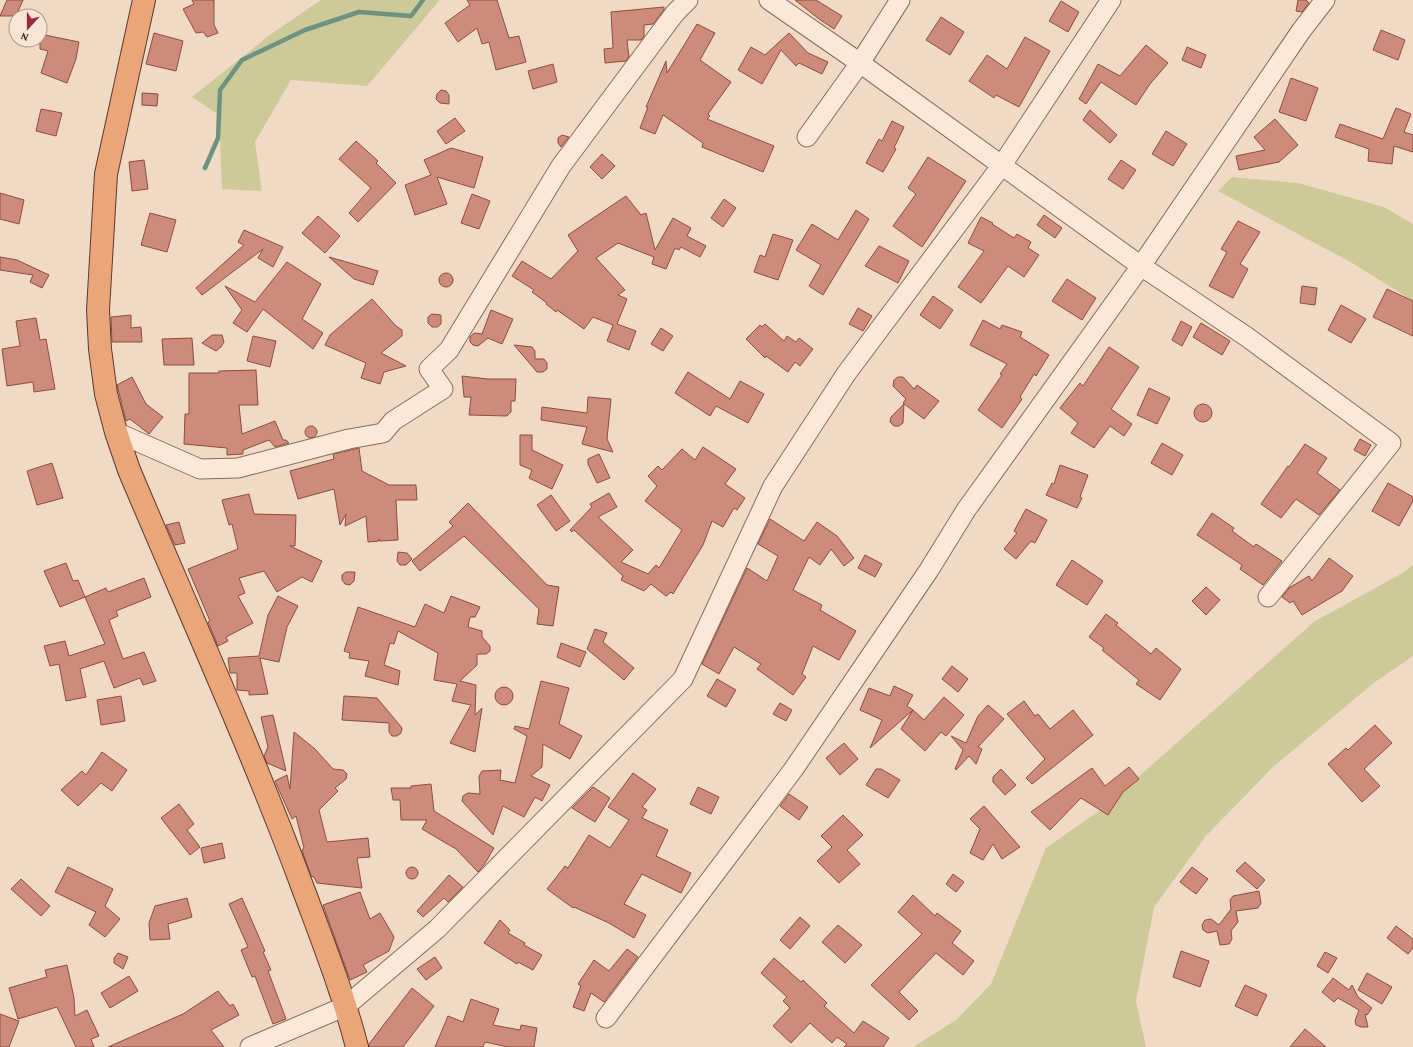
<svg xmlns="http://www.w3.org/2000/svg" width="1413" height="1047" viewBox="0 0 1413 1047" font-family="'Crimson Pro',serif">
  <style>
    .green { fill: #cec999 }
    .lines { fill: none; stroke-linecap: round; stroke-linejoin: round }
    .stream { stroke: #6d9281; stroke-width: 4.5 }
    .building { fill: #cf8b7a; stroke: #8b4d40 }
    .minor-casing { stroke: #8b6a5a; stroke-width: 21 }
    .trunk-casing { stroke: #59392f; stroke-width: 24 }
    .minor { stroke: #fae9d9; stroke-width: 19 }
    .trunk { stroke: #eaa679; stroke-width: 22 }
  </style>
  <rect width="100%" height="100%" fill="#f0dac5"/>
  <g class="green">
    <path d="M 321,0 L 440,0 L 367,86 L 291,80 L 255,142 L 262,191 L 222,189 L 219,115 L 192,97 L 271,34 Z"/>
    <path d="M 1232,177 L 1298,183 L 1384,207 L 1413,224 L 1413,301 L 1354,264 L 1218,191 Z"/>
    <path d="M 1413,565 L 1413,656 L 1375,682 L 1273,767 L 1206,836 L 1154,907 L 1136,1001 L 1146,1047 L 913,1047 L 956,1020 L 991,984 L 1046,848 L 1103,808 L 1315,621 L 1401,574 Z"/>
  </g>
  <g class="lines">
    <path class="stream" d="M 205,168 L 218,138 L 220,90 L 242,60 L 305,30 L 359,12 L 411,16 L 423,0"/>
  </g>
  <g class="building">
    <path d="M 7,0 L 23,0 L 16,16 L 0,16 Z"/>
    <path d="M 192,0 L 214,0 L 214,25 L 218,33 L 207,37 L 203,32 L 196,33 L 183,9 L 194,4 Z"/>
    <path d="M 467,0 L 497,0 L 509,38 L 519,36 L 526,62 L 496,70 L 489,42 L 482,44 L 477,28 L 458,42 L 445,23 L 470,5 Z"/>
    <path d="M 795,0 L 816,0 L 842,16 L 834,29 L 819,19 Z"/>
    <path d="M 1298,0 L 1306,0 L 1309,3 L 1302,12 L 1296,11 Z"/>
    <path d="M 1061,1 L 1079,12 L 1068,32 L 1049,21 Z"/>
    <path d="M 664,7 L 664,10 L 653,24 L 644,25 L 644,36 L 641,40 L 627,40 L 629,57 L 626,61 L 605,63 L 604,49 L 613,48 L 611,12 Z"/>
    <path d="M 941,17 L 964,32 L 950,55 L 926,40 Z"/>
    <path d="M 697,24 L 715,33 L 700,60 L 731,82 L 708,114 L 710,116 L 707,119 L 774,146 L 763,172 L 702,147 L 703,143 L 663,115 L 655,134 L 640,128 L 648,107 L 646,107 L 666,61 L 667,73 Z"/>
    <path d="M 1381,30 L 1405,40 L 1398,60 L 1373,50 Z"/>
    <path d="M 154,33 L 183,41 L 176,71 L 146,64 Z"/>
    <path d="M 789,33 L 808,53 L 828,62 L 822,74 L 799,63 L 796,66 L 781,50 L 762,84 L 738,70 L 751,47 L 765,55 Z"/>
    <path d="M 40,34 L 79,42 L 76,59 L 67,83 L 41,73 L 48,51 L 40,49 Z"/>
    <path d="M 1025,37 L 1050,51 L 1019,107 L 996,95 L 994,98 L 969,81 L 987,55 L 1007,69 Z"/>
    <path d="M 1146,45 L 1168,63 L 1150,84 L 1136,105 L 1101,82 L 1086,104 L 1079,99 L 1098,64 L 1120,76 Z"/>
    <path d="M 1187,47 L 1206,55 L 1201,68 L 1182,60 Z"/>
    <path d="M 553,64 L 557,82 L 533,89 L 528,71 Z"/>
    <path d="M 1291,78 L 1318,88 L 1306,121 L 1279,112 Z"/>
    <path d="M 441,90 L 446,91 L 449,95 L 449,104 L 440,103 L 436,99 L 437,94 Z"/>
    <path d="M 142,93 L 158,94 L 157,106 L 142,105 Z"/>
    <path d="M 1396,108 L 1411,114 L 1404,132 L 1413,135 L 1413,152 L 1394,146 L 1392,164 L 1368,161 L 1369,149 L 1335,137 L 1340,124 L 1383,139 Z"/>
    <path d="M 41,109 L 62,113 L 56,136 L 36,131 Z"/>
    <path d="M 1090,110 L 1117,135 L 1110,143 L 1083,120 Z"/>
    <path d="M 455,118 L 465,131 L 446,144 L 437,131 Z"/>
    <path d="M 1275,119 L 1298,145 L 1279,162 L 1239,170 L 1236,156 L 1265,150 L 1254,137 Z"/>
    <path d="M 892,121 L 904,127 L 894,148 L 896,149 L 883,172 L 866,163 L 879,139 L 882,141 Z"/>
    <path d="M 1166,131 L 1187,144 L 1173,166 L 1152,154 Z"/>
    <path d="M 562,135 L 569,137 L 561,147 L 558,143 L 558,138 Z"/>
    <path d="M 356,141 L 378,161 L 376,163 L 396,183 L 358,222 L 349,213 L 371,188 L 339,159 Z"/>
    <path d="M 451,148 L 483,157 L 474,188 L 437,177 L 447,204 L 415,215 L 405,185 L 431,175 L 424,160 Z"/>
    <path d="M 602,154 L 615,166 L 602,179 L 590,167 Z"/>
    <path d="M 928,157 L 966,181 L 922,247 L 893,226 L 916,194 L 908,188 Z"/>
    <path d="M 144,160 L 148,189 L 132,191 L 129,162 Z"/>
    <path d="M 1121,160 L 1136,170 L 1123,189 L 1108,179 Z"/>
    <path d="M 0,193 L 24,200 L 19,224 L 0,219 Z"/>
    <path d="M 472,194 L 490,201 L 479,229 L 461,223 Z"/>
    <path d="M 626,196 L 641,215 L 646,213 L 655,250 L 673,218 L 691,228 L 687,236 L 706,246 L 700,257 L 681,247 L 679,250 L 675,248 L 666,269 L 652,264 L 654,257 L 618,243 L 596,258 L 625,290 L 618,295 L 627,299 L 617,324 L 636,331 L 629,350 L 607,341 L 613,325 L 593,317 L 584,329 L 557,310 L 556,312 L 546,304 L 547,303 L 532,292 L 534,290 L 512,276 L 522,261 L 551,279 L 578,251 L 568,235 Z"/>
    <path d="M 724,199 L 736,208 L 723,227 L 711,218 Z"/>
    <path d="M 856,210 L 869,219 L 823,295 L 809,286 L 821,265 L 796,250 L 812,224 L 838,240 Z"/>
    <path d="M 150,213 L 176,220 L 167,252 L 141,245 Z"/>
    <path d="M 1044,215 L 1062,228 L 1055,238 L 1037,225 Z"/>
    <path d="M 318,216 L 340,236 L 325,253 L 302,233 Z"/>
    <path d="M 981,217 L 993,223 L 992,224 L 1014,238 L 1017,234 L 1031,242 L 1028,248 L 1039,255 L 1024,277 L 1008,266 L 981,303 L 958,287 L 984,251 L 968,243 Z"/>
    <path d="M 1238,221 L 1260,232 L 1240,264 L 1248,269 L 1233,298 L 1209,286 L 1227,252 L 1221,249 Z"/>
    <path d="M 244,230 L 283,247 L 273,267 L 258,258 L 263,249 L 202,295 L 196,288 L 244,245 L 238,242 Z"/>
    <path d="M 773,234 L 793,240 L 778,280 L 754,272 L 760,255 L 765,257 Z"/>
    <path d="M 879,246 L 909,261 L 898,283 L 865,266 Z"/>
    <path d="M 0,257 L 17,260 L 49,275 L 42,288 L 30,282 L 33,275 L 0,270 Z"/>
    <path d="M 329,257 L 378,271 L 373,285 L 354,279 Z"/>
    <path d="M 287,262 L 321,284 L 302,319 L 323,333 L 313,349 L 263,309 L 247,332 L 233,323 L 242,310 L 225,286 L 255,302 Z"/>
    <circle cx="446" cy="280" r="7"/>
    <path d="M 1067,279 L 1096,298 L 1082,320 L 1052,301 Z"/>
    <path d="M 1302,286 L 1317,288 L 1315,305 L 1300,303 Z"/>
    <path d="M 1387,289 L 1413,301 L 1413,336 L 1373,317 Z"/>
    <path d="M 933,296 L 953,310 L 940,329 L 920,315 Z"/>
    <path d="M 372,299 L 396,326 L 402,330 L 402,336 L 381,353 L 406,366 L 384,372 L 380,384 L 361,378 L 366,363 L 325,345 L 330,335 Z"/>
    <path d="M 1341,305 L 1366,319 L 1351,343 L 1328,330 Z"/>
    <path d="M 858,308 L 872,316 L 863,331 L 849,324 Z"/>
    <path d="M 491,310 L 513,319 L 502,344 L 488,338 L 478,346 L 473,345 L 470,342 L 470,337 L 474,333 L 482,334 Z"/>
    <path d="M 432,314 L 441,315 L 441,324 L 437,327 L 432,327 L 428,323 L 428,317 Z"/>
    <path d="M 131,315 L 131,328 L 141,327 L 142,342 L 112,342 L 111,317 Z"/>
    <path d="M 36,318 L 40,340 L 46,339 L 55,389 L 34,392 L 33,382 L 7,386 L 2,349 L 20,346 L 16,321 Z"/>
    <path d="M 983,320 L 1000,329 L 1002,325 L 1022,332 L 1020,337 L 1049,355 L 1036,376 L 1034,374 L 1020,397 L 1022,399 L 1002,428 L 978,410 L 1002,375 L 1000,374 L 1007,364 L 970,345 Z"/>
    <path d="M 1181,321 L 1192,327 L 1182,346 L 1172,340 Z"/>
    <path d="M 1201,323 L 1230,341 L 1222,355 L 1193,337 Z"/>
    <path d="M 765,324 L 784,341 L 787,336 L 796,342 L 799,338 L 813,349 L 800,366 L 795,362 L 788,372 L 766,356 L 765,358 L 746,339 L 760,325 L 762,327 Z"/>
    <path d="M 661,328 L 673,336 L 663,351 L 651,344 Z"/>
    <path d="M 212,335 L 222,335 L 224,342 L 221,347 L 216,351 L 202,343 Z"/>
    <path d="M 253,336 L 276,341 L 270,367 L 247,361 Z"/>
    <path d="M 192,338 L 194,365 L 164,365 L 162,339 Z"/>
    <path d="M 514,345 L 532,347 L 535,351 L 535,359 L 544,359 L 547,363 L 547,369 L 543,372 L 537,372 Z"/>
    <path d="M 1109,347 L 1139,367 L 1111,409 L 1132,424 L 1124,436 L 1110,426 L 1094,448 L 1071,433 L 1078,423 L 1060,408 L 1080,383 L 1083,386 Z"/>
    <path d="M 256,370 L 258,405 L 239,405 L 242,434 L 275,421 L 283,440 L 286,440 L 289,443 L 275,447 L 269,440 L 243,450 L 243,454 L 227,455 L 227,448 L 184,444 L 185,414 L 189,414 L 189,373 L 219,373 L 219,371 Z"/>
    <path d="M 688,372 L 730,399 L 740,381 L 764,394 L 748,423 L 716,406 L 710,416 L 675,393 Z"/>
    <path d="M 462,376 L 488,379 L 516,379 L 515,401 L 511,401 L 511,412 L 507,416 L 469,415 L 471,397 L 464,397 Z"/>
    <path d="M 132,377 L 146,404 L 163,417 L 149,434 L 130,419 L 126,421 L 117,385 Z"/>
    <path d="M 898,377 L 903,377 L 914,389 L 917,385 L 939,401 L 924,419 L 903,403 L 906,399 L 893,386 L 894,380 Z"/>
    <path d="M 1149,388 L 1170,398 L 1157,424 L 1137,415 Z"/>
    <path d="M 588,397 L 611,399 L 607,439 L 613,452 L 582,444 L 587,427 L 541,420 L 542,407 L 587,413 Z"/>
    <path d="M 904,404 L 903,423 L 899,426 L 894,426 L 890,422 L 891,417 Z"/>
    <circle cx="1203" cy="413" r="9"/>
    <circle cx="311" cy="432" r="6"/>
    <path d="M 520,435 L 532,435 L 532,450 L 563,465 L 552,489 L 529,478 L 532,470 L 520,465 Z"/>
    <path d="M 1360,439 L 1371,445 L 1365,456 L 1354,450 Z"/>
    <path d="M 1162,443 L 1183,455 L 1172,475 L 1151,463 Z"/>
    <path d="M 1305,444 L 1327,458 L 1317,473 L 1340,490 L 1319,515 L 1296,499 L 1281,518 L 1261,504 L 1288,466 L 1289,467 Z"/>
    <path d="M 703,447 L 736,469 L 725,484 L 745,498 L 737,510 L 734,508 L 723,527 L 712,521 L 703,545 L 673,594 L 671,592 L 666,596 L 651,584 L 644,591 L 621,580 L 623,576 L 574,530 L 572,532 L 570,530 L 592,507 L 590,504 L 609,493 L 617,507 L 598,517 L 633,550 L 621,562 L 648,574 L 656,565 L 659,568 L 682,530 L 645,501 L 657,486 L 648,476 L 658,466 L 662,470 L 682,449 L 695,460 Z"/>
    <path d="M 359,448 L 362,471 L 389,485 L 416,485 L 417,500 L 396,500 L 398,540 L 380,541 L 379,539 L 379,541 L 368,542 L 366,516 L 345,526 L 346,514 L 340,525 L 334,489 L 298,499 L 290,471 L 334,459 L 333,454 Z"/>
    <path d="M 599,454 L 610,478 L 597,483 L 588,464 L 588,459 Z"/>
    <path d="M 52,463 L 63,498 L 37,505 L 27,471 Z"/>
    <path d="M 1060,465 L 1088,475 L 1080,497 L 1082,498 L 1077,508 L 1046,495 L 1052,483 L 1054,484 Z"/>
    <path d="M 1388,483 L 1413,497 L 1413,501 L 1399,526 L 1372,511 Z"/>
    <path d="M 249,494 L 254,514 L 296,515 L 295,546 L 290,546 L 322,561 L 312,582 L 302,577 L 277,592 L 264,571 L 239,578 L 245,593 L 238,596 L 253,623 L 226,637 L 228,641 L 218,646 L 208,622 L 210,621 L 188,569 L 238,549 L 232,524 L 229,525 L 222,500 Z"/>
    <path d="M 551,495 L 570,521 L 556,531 L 537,505 Z"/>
    <path d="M 468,503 L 547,585 L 559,587 L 553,626 L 537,624 L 539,609 L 464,536 L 420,571 L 412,561 L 453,526 L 449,522 Z"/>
    <path d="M 1026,509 L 1047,520 L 1035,543 L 1031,541 L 1016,559 L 1004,549 L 1017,533 L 1014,531 Z"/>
    <path d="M 1212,513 L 1234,528 L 1232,531 L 1254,547 L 1256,544 L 1282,561 L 1263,585 L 1240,569 L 1242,565 L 1197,535 Z"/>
    <path d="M 770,519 L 804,541 L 817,522 L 837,536 L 854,558 L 844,566 L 831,549 L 820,565 L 809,557 L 793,590 L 822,605 L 820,610 L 856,631 L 839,660 L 813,646 L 802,674 L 806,677 L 793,695 L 757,669 L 761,664 L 734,647 L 719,674 L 702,664 L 747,568 L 767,581 L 778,556 L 758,544 Z"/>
    <path d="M 179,522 L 185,543 L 175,545 L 166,525 Z"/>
    <path d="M 398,552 L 407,553 L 412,559 L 406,565 L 400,565 L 397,561 Z"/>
    <path d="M 865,555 L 882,564 L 875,577 L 858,568 Z"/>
    <path d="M 1329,558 L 1353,576 L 1342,591 L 1302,615 L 1293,601 L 1290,603 L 1282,597 L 1289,588 L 1309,576 L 1312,581 Z"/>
    <path d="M 1072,560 L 1103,581 L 1087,605 L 1056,585 Z"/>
    <path d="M 66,563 L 73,581 L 78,580 L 85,597 L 60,607 L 44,571 Z"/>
    <path d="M 346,572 L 355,572 L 354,581 L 350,585 L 345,584 L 342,580 L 342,575 Z"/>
    <path d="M 144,578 L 151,597 L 116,611 L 118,616 L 109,620 L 123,659 L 144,652 L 156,681 L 143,685 L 140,678 L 114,688 L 104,661 L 80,669 L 86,697 L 66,701 L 59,664 L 50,666 L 44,646 L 65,641 L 69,656 L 105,644 L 85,597 L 106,588 L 108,592 Z"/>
    <path d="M 1206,587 L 1220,600 L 1206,615 L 1192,601 Z"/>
    <path d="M 278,596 L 298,606 L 287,627 L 279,662 L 260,658 L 268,694 L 249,695 L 249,691 L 237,690 L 237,673 L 230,673 L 228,658 L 259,656 L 268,615 Z"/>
    <path d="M 451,596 L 480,607 L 475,617 L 470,617 L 468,627 L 482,631 L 482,637 L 490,646 L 490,651 L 486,654 L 477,654 L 477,665 L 460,681 L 476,685 L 475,715 L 482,708 L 475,752 L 450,743 L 471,705 L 452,701 L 457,684 L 434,680 L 438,653 L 398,631 L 394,644 L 390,643 L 384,665 L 400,671 L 398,685 L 365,676 L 369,661 L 349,658 L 350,653 L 344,651 L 358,607 L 415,627 L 425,604 L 444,613 Z"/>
    <path d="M 1106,614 L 1118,623 L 1116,625 L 1151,654 L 1156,648 L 1181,669 L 1160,700 L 1136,684 L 1139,680 L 1102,650 L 1104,648 L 1089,637 Z"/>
    <path d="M 595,629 L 607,633 L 603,642 L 634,668 L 624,680 L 587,649 Z"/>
    <path d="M 561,643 L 586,652 L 580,667 L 557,657 Z"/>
    <path d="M 952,666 L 968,679 L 958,692 L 942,679 Z"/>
    <path d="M 717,679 L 736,690 L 726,707 L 707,696 Z"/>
    <path d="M 541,681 L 569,688 L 559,724 L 582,736 L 570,759 L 543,744 L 542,767 L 531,776 L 550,785 L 542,801 L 535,797 L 524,817 L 503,806 L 493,835 L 462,801 L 463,796 L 468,793 L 480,794 L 479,776 L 482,771 L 501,770 L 500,780 L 515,783 L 527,736 L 514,729 L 515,726 L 529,729 Z"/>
    <path d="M 894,686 L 913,695 L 907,706 L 913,710 L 870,748 L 882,720 L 860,710 L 869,688 L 890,696 Z"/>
    <circle cx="504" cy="696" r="9"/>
    <path d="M 121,696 L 125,721 L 101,725 L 97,700 Z"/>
    <path d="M 344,696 L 377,698 L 402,728 L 401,733 L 397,736 L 392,736 L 389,732 L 389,723 L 342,720 Z"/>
    <path d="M 944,697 L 964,715 L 946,736 L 941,732 L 925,751 L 901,729 L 913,710 L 924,720 Z"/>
    <path d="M 1024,701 L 1035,716 L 1038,714 L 1050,729 L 1073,710 L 1093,735 L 1032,784 L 1026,778 L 1045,759 L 1007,714 Z"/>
    <path d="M 780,703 L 792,710 L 786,721 L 773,714 Z"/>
    <path d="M 988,705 L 1004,719 L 978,747 L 982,749 L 976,764 L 969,756 L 956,770 L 955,769 L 963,750 L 951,736 L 966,743 L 978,716 Z"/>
    <path d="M 273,715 L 283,758 L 286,771 L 267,763 L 264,756 L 268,747 L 261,717 Z"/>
    <path d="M 1375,725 L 1392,743 L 1364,769 L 1380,786 L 1362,802 L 1328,764 L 1346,748 L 1348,750 Z"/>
    <path d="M 294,732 L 315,749 L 333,769 L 343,770 L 347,774 L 346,779 L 335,788 L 338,791 L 319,810 L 327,842 L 368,838 L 370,857 L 357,858 L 362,888 L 317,883 L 314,877 L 311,876 L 302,850 L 304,848 L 296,816 L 292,819 L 275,781 L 287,775 L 290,789 Z"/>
    <path d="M 844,743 L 858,759 L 840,775 L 826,758 Z"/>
    <path d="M 102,752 L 127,770 L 112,791 L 101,783 L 78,806 L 61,790 L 82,771 L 86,775 Z"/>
    <path d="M 1129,767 L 1139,779 L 1123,792 L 1108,815 L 1081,798 L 1050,830 L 1031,812 L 1092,768 L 1105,786 Z"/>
    <path d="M 876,769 L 881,769 L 900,780 L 888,798 L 866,785 Z"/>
    <path d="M 1001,769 L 1016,785 L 1005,795 L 993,782 L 993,777 Z"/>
    <path d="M 633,773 L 656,789 L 642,807 L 647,810 L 642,818 L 668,830 L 656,856 L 691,873 L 681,893 L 642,874 L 624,904 L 646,915 L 634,938 L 609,923 L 574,907 L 573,908 L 547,889 L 565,866 L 568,868 L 589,835 L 610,848 L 629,820 L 608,807 Z"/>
    <path d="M 431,784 L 434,811 L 494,848 L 484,865 L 478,872 L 456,849 L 422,829 L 427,820 L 401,820 L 400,800 L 393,800 L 391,788 L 411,788 L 411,786 Z"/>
    <path d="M 593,787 L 610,798 L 595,822 L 572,808 Z"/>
    <path d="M 698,787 L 719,797 L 711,814 L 690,804 Z"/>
    <path d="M 789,794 L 808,807 L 799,820 L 780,806 Z"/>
    <path d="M 179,804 L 194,824 L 187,830 L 200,847 L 190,855 L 161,818 Z"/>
    <path d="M 984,806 L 1020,847 L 1002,859 L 993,844 L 983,860 L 970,853 L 980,829 L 970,819 Z"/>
    <path d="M 843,815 L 863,835 L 847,850 L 860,864 L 839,883 L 817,861 L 832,847 L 821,836 Z"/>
    <path d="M 222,843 L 225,858 L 204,863 L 201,848 Z"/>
    <path d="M 1245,862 L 1265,880 L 1257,889 L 1236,871 Z"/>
    <circle cx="412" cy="873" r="6"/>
    <path d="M 68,867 L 113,889 L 105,906 L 120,919 L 105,937 L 89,925 L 96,912 L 55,892 Z"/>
    <path d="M 1192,867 L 1208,879 L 1196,894 L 1180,882 Z"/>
    <path d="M 953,874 L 964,882 L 956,892 L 946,884 Z"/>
    <path d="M 449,875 L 463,887 L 448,902 L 444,898 L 423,917 L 417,911 Z"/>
    <path d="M 21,879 L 50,906 L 41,916 L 11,889 Z"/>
    <path d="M 1259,891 L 1261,903 L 1258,908 L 1236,911 L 1238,922 L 1231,931 L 1232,939 L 1229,944 L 1220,945 L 1217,931 L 1208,933 L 1203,930 L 1202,925 L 1205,920 L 1211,919 L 1219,925 L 1231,909 L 1230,900 L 1233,896 Z"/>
    <path d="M 360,892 L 370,919 L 380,913 L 394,937 L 389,951 L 363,965 L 367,972 L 350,980 L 323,905 Z"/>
    <path d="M 913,895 L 935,916 L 937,913 L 961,931 L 952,943 L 974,961 L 963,975 L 936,953 L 899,992 L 918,1011 L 909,1020 L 871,985 L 922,934 L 898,912 Z"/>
    <path d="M 187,898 L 192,917 L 168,924 L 170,939 L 150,940 L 149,923 L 155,906 Z"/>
    <path d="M 242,898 L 265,951 L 263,952 L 271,970 L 268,971 L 286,1019 L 273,1024 L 255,976 L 252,977 L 241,950 L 248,947 L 229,904 Z"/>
    <path d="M 800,917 L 810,926 L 790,949 L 780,940 Z"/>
    <path d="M 500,920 L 510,930 L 508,933 L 525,943 L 524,945 L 542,955 L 533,970 L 518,962 L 517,964 L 484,943 Z"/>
    <path d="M 838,925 L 862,945 L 845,963 L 822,942 Z"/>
    <path d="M 1396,926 L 1413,939 L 1413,948 L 1408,954 L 1387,938 Z"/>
    <path d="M 627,949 L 638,957 L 604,1002 L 591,993 L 584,1011 L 573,1007 L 581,986 L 578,984 L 594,960 L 609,971 Z"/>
    <path d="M 1181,951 L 1209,961 L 1200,987 L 1173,977 Z"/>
    <path d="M 1325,952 L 1337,958 L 1328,973 L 1317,966 Z"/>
    <path d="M 118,953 L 128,957 L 123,969 L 114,963 L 114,958 Z"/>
    <path d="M 435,957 L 442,968 L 426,980 L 417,969 Z"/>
    <path d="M 774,958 L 801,982 L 803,980 L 827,1003 L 824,1006 L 854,1033 L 863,1021 L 889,1038 L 883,1047 L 844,1047 L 847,1044 L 837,1037 L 832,1043 L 810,1023 L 791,1043 L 773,1026 L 790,1008 L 783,1001 L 787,997 L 761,973 Z"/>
    <path d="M 67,965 L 74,998 L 75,1016 L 87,1010 L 99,1036 L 91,1039 L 94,1047 L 76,1047 L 57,1007 L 18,1019 L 9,988 L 47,977 L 45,970 Z"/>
    <path d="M 1367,973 L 1392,987 L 1382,1004 L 1358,990 Z"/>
    <path d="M 129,976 L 138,991 L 110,1008 L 101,993 Z"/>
    <path d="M 1333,978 L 1349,990 L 1352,985 L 1358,997 L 1372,1008 L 1367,1015 L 1365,1014 L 1368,1027 L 1361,1027 L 1356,1025 L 1355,1021 L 1359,1010 L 1338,998 L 1334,1002 L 1322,992 Z"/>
    <path d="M 1245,985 L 1267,995 L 1257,1016 L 1235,1006 Z"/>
    <path d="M 412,988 L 434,1006 L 403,1047 L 369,1047 L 369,1044 Z"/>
    <path d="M 218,991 L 230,1006 L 233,1004 L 239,1015 L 211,1030 L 224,1047 L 108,1047 L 183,1014 Z"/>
    <path d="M 471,999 L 499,1009 L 493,1025 L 520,1030 L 521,1025 L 537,1028 L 534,1047 L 508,1047 L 485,1042 L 483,1047 L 435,1047 L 448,1016 L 463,1022 Z"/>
    <path d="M 0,1014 L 19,1021 L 9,1047 L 0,1047 Z"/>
    <path d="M 1305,1029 L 1326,1047 L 1290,1047 Z"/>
  </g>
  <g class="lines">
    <defs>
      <g id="minor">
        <path d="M 769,0 L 860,63 L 1141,266 L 1247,337 L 1391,443 L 1268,597"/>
        <path d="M 807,137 L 860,63 L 900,0"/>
        <path d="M 116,432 L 200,469 L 238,468 L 349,439 L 383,433 L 393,421 L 443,389 L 429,369 L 449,350 L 561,166 L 675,13 L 688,0"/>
        <path d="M 606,1018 L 793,770 L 929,570 L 966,510 L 1141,266 L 1301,31 L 1325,0"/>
        <path d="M 250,1047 L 346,1006 L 437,929 L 683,679 L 773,486 L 846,374 L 1002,165 L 1111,0"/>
      </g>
      <path id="trunk" d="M 144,0 L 106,174 L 98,310 L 100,349 L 106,394 L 116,432 L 129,470 C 188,610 251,748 304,891 C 323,942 343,993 357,1047"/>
    </defs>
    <use href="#minor" class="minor-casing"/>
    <use href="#trunk" class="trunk-casing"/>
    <use href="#minor" class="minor"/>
    <use href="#trunk" class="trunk"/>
  </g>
  <g transform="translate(28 28) rotate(201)"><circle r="19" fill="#f7e6d5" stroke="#ac998c"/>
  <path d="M0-3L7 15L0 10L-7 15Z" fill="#9c2942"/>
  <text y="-6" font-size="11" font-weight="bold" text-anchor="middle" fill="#3b261f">N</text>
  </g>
</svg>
